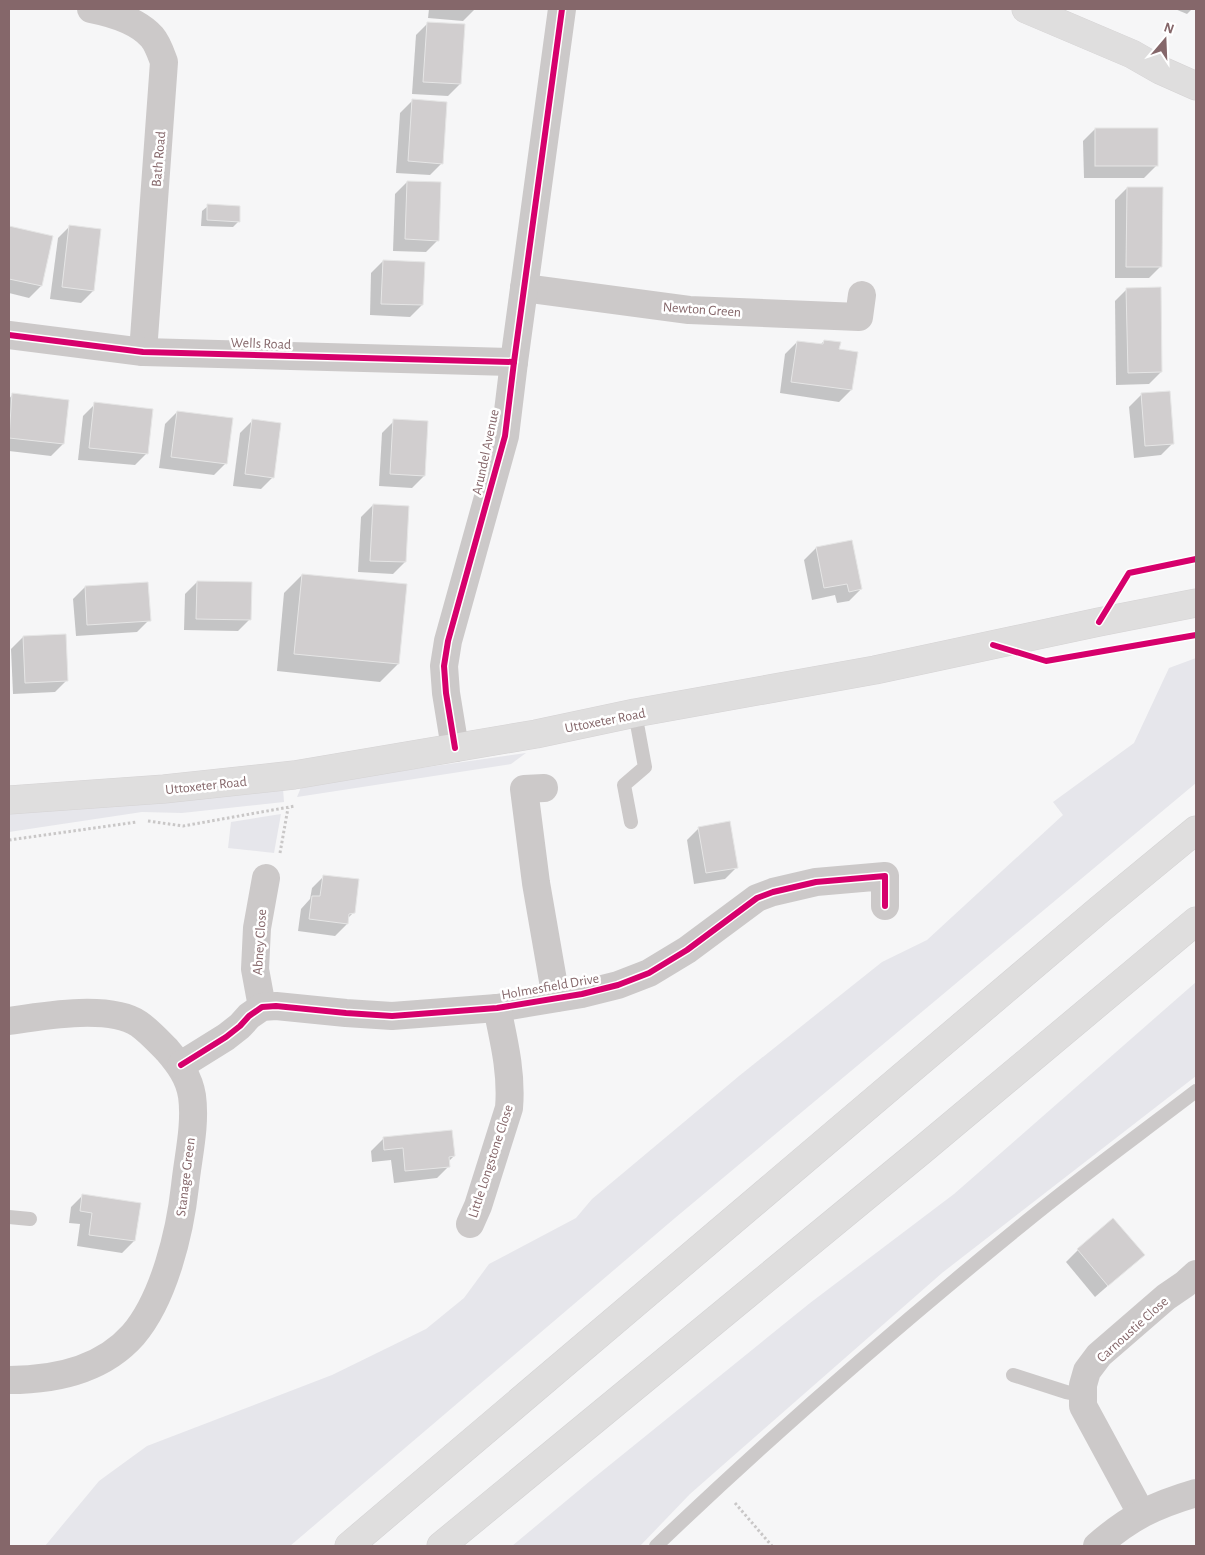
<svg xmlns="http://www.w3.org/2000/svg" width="1205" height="1555" viewBox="0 0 1205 1555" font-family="'Alegreya Sans',sans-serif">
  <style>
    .green { fill: #e6e6eb }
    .shadow { fill: #0003 }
    .building { fill: #d1cecf; stroke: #e6e6e6 }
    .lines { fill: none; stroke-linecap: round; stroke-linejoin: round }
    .secondary-casing { stroke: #d5d3d4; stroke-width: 29 }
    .highway-casing { stroke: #d3d2d3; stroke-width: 29 }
    .path { stroke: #c9c7c7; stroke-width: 3; stroke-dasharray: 2.5 2.5; stroke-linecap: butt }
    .lane { stroke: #ccc9c9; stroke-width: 14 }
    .street { stroke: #ccc9c9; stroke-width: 28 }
    .secondary { stroke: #dfdede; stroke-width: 28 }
    .highway { stroke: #dfdede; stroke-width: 28 }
    .cycleway-casing { stroke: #fff; stroke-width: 9 }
    .cycleway { stroke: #d6006c; stroke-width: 6 }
    .labels { text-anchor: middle; stroke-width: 5; stroke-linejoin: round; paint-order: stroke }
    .street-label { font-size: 14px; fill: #85676a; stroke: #fff }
  </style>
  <rect width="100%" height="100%" fill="#f6f6f7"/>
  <g class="green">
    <path d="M 1196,658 L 1196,783 L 675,1218 L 290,1546 L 45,1546 L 99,1481 L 147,1446 L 332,1375 L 426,1329 L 464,1298 L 489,1264 L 576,1218 L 592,1199 L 739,1076 L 882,962 L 927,940 L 1063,815 L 1053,802 L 1134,743 L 1169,668 Z"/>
    <path d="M 526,753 L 511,764 L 297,797 L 302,785 Z"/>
    <path d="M 283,789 L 284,802 L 182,813 L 142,812 L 9,832 L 9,814 Z"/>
    <path d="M 281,814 L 274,853 L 228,848 L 231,822 Z"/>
    <path d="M 1196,982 L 1196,1076 L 942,1273 L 690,1494 L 640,1546 L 512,1546 L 590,1481 L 810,1303 L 954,1194 Z"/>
  </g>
  <g class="shadow">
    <path d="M 429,9 L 475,9 L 463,21 L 428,18 Z"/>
    <path d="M 1175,9 L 1192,9 L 1187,14 Z"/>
    <path d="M 428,23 L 460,84 L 448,96 L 412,94 L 416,35 Z"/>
    <path d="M 412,101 L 442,163 L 430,175 L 396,173 L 400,113 Z"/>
    <path d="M 1095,129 L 1156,166 L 1144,178 L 1084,178 L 1083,141 Z"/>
    <path d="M 407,182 L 438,240 L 426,252 L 393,251 L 395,194 Z"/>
    <path d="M 1127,188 L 1161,266 L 1149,278 L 1115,278 L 1115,200 Z"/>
    <path d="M 208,206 L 238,222 L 233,227 L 201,226 L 202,211 Z"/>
    <path d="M 70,226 L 93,291 L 81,303 L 50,299 L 58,238 Z"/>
    <path d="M 9,228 L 52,237 L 41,286 L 29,298 L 9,293 Z"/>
    <path d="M 383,261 L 422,305 L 410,317 L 370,315 L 371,273 Z"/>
    <path d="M 1127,289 L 1161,372 L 1149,384 L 1116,385 L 1115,301 Z"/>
    <path d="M 824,341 L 838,350 L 851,390 L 839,402 L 780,393 L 785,354 L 797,342 L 820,345 Z"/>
    <path d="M 12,395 L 68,401 L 63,444 L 51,456 L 9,451 L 9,399 Z"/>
    <path d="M 1141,395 L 1173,443 L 1161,455 L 1134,458 L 1129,407 Z"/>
    <path d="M 95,404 L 147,453 L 135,465 L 78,460 L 83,416 Z"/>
    <path d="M 177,412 L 226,463 L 214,475 L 159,468 L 165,424 Z"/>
    <path d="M 252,421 L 273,477 L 261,489 L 233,486 L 240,433 Z"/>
    <path d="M 394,421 L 424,476 L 412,488 L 379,486 L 382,433 Z"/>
    <path d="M 373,505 L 405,562 L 393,574 L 358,572 L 361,517 Z"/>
    <path d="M 816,548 L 861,589 L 849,601 L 837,603 L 835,595 L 812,600 L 804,560 Z"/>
    <path d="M 302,575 L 398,664 L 380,682 L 277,671 L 284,593 Z"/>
    <path d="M 197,582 L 250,619 L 238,631 L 184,630 L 185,594 Z"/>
    <path d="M 85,587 L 149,620 L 137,632 L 76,636 L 73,599 Z"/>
    <path d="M 23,637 L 67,680 L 55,692 L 13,694 L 11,649 Z"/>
    <path d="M 699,828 L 737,867 L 725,879 L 694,884 L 687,840 Z"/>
    <path d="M 324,876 L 354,912 L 348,918 L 347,924 L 335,936 L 298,931 L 301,909 L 310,899 L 312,888 Z"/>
    <path d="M 383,1139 L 454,1156 L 448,1162 L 449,1166 L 437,1178 L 394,1183 L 391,1160 L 372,1162 L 371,1151 Z"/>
    <path d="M 83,1195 L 134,1241 L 122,1253 L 77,1246 L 80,1224 L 69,1223 L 71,1207 Z"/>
    <path d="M 1078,1250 L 1143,1255 L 1095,1297 L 1066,1262 Z"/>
  </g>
  <g class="building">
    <path d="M 427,22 L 465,24 L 461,84 L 423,82 Z"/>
    <path d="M 412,99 L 447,102 L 443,164 L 408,161 Z"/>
    <rect x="1095" y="128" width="63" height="38"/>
    <path d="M 407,181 L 441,182 L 439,241 L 405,239 Z"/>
    <path d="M 1127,187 L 1163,187 L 1162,267 L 1126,267 Z"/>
    <path d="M 207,204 L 240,206 L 240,222 L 207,220 Z"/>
    <path d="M 69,225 L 101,229 L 94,291 L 62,287 Z"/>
    <path d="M 9,226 L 53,236 L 42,286 L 9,279 Z"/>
    <path d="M 383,260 L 425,262 L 423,305 L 381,304 Z"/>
    <path d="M 1161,287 L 1162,372 L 1128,373 L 1126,288 Z"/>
    <path d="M 824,340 L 841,342 L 839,349 L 858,352 L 852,390 L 791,382 L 797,341 L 823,344 Z"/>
    <path d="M 1170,391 L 1174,444 L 1145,446 L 1141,393 Z"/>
    <path d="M 12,393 L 69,400 L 64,444 L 9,438 Z"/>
    <path d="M 94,402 L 153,409 L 148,454 L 89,448 Z"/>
    <path d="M 177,411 L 233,418 L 227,464 L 171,457 Z"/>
    <path d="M 252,419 L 281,423 L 274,478 L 245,474 Z"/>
    <path d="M 393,419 L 428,421 L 425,476 L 390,474 Z"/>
    <path d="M 373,504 L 409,506 L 406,562 L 370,561 Z"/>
    <path d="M 852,540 L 862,589 L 849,592 L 847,584 L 824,588 L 816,547 Z"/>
    <path d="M 302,574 L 407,584 L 399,664 L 294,654 Z"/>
    <path d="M 197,581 L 252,582 L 251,620 L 196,619 Z"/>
    <path d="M 148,582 L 151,621 L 87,625 L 85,586 Z"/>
    <path d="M 66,634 L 68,681 L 25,683 L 23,636 Z"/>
    <path d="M 730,821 L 738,868 L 706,873 L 698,827 Z"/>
    <path d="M 323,875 L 359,879 L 355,913 L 349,914 L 348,924 L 309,919 L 312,896 L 320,896 Z"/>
    <path d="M 452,1130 L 455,1156 L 449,1157 L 450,1167 L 405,1171 L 403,1148 L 384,1150 L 383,1137 Z"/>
    <path d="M 82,1194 L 141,1203 L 135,1241 L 89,1235 L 92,1213 L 80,1211 Z"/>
    <path d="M 1113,1218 L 1145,1255 L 1108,1286 L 1077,1249 Z"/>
  </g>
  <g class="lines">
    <defs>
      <g id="secondary">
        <path d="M 1026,9 L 1132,54 L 1160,70 L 1196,86"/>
        <path d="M 9,800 L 164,789 L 294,775 L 536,734 L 635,713 L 875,670 L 1099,622 L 1196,603"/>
      </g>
      <g id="highway">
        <path d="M 349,1546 L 1100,909 L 1196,830"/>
        <path d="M 441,1546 L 921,1151 L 1196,921"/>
      </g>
    </defs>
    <use href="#secondary" class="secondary-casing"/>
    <use href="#highway" class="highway-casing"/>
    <g class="path">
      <path d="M 148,821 L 183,826 L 295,806"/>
      <path d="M 9,840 L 137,822"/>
      <path d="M 280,853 L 288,808"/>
      <path d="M 735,1503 L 772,1546"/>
    </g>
    <g class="lane">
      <path d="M 631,822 L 624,785 L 645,767 L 635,713"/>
      <path d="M 9,1217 L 30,1219"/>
      <path d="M 1013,1375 L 1066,1392 L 1082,1395"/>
      <path d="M 656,1546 C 775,1432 900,1324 1028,1220 C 1083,1175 1140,1134 1196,1091"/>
    </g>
    <g class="street">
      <path d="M 91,9 C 111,13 138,21 152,37 C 158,44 161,54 164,62 L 143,352"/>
      <path d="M 524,288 L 689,310 L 859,317 L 862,295"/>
      <path d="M 9,335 L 143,352 L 514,362"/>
      <path d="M 455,748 L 446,693 L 444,666 L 448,641 L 505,436 L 514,362 L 562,9"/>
      <path d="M 544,788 L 524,789 L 536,883 L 556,998"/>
      <path d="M 262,1007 L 255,969 L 257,928 L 266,878"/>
      <path d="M 9,1021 C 42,1016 110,1004 139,1024 C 149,1031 158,1041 167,1050 C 179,1064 189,1077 192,1096 C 196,1125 188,1157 185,1186 C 180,1232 164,1299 133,1335 C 102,1370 54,1380 9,1380"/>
      <path d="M 181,1065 L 226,1037 L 240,1026 L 249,1016 L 262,1007 L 276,1006 L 346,1013 L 392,1016 L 497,1008 L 582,994 L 618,985 L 649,973 L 687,950 L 757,898 L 773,892 L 816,882 L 885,876 L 885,906"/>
      <path d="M 470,1224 L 478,1206 L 509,1108 C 512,1074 504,1041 497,1008"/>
      <path d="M 1141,1513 L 1083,1406 L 1083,1385 L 1087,1371 L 1099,1355 L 1166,1297 L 1185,1284 L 1196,1274"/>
      <path d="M 1097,1546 C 1130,1517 1155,1505 1196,1493"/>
    </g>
    <use href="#secondary" class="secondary"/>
    <use href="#highway" class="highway"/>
    <defs>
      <g id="cycleway">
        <path d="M 9,335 L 143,352 L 514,362"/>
        <path d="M 1099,622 L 1129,573 L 1196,559"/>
        <path d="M 993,645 L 1046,661 L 1196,635"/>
        <path d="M 455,748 L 446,693 L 444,666 L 448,641 L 505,436 L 514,362 L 562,9"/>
        <path d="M 181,1065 L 226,1037 L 240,1026 L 249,1016 L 262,1007 L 276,1006 L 346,1013 L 392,1016 L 497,1008 L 582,994 L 618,985 L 649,973 L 687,950 L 757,898 L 773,892 L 816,882 L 885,876 L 885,906"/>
      </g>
    </defs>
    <use href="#cycleway" class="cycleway-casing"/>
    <use href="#cycleway" class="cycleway"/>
  </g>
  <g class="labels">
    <g class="street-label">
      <text transform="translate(158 159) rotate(-85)" y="5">Bath Road</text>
      <text transform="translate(702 309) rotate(4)" y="5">Newton Green</text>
      <text transform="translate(261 343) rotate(2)" y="5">Wells Road</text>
      <text transform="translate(485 452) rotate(-78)" y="5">Arundel Avenue</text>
      <text transform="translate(605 720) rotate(-11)" y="5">Uttoxeter Road</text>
      <text transform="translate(206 785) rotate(-6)" y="5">Uttoxeter Road</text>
      <text transform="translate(259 942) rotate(-86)" y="5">Abney Close</text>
      <text transform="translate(550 986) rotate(-10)" y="5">Holmesfield Drive</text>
      <text transform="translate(490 1161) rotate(-72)" y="5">Little Longstone Close</text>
      <text transform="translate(185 1177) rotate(-83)" y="5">Stanage Green</text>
      <text transform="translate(1132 1329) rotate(-42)" y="5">Carnoustie Close</text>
    </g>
  </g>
  <rect width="1205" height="1555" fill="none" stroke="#85676a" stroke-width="20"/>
  <g transform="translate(1165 40) rotate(19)" stroke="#ffffff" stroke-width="4" paint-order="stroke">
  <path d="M0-4L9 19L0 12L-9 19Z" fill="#85676a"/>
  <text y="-8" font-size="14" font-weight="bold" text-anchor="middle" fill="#85676a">N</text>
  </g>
</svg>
